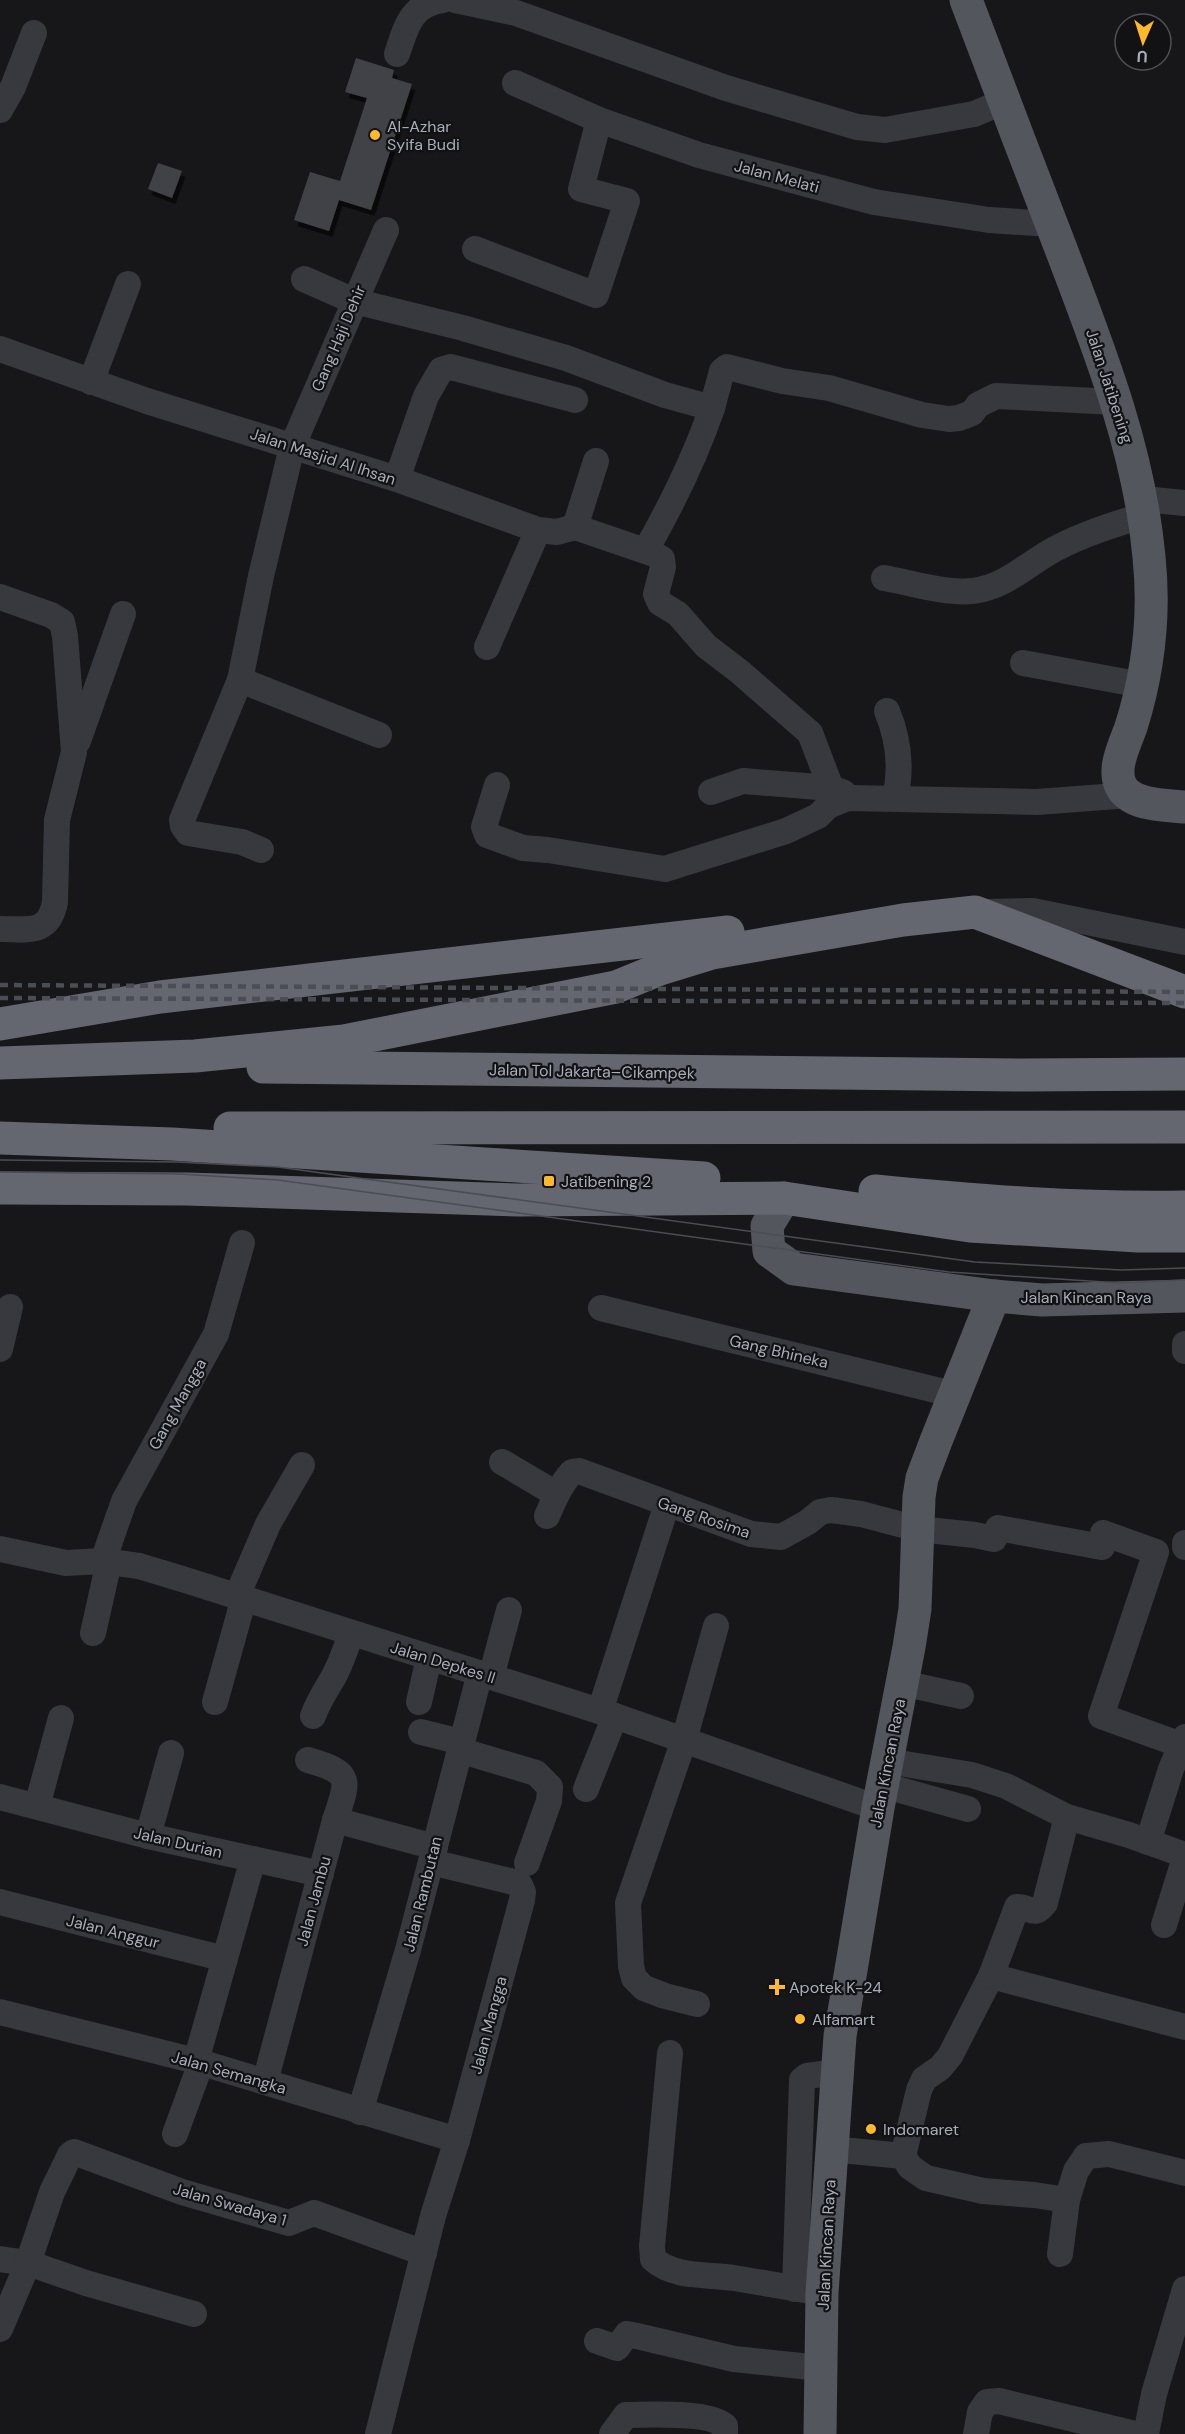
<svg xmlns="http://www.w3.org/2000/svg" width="1185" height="2434" viewBox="0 0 1185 2434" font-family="'DM Sans',sans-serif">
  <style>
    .building { fill: #414247; filter: url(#shadow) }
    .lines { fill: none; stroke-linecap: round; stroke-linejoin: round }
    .minor { stroke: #38393f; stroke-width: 26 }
    .major { stroke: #54565e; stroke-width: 33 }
    .highway { stroke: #646770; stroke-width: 33 }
    .tram { stroke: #4b4d54; stroke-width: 1.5 }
    .rail { stroke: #4b4d54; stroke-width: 4.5; stroke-dasharray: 8 6; stroke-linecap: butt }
    .poi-dot { fill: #ffb92a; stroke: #121215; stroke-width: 2 }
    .labels { text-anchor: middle; stroke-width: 4.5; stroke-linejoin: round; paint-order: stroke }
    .poi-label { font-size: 16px; fill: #a9aebb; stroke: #121215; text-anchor: start }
    .street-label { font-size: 16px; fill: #a9aebb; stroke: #121215 }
  </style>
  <defs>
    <filter id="shadow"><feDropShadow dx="3.5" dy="6" stdDeviation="0" flood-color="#0009"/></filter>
  </defs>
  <rect width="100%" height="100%" fill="#17171a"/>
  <g class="building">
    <path d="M 356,58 L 394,70 L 392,78 L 412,84 L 371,210 L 339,200 L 329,231 L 294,220 L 310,172 L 340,181 L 367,98 L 345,92 Z"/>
    <path d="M 158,163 L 182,171 L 172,198 L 148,189 Z"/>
  </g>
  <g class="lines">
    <g class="minor">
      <path d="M 455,0 L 516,13 L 726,88 L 857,127 L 885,130 L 974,114 L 1005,101"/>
      <path d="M 397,54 C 406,27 411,4 443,0"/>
      <path d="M 515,83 L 599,120 L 699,155 L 874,202 L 989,220 L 1051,224"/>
      <path d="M 0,110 L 13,87 L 34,33"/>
      <path d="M 475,249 L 596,295 L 627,201 L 581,189 L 599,120"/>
      <path d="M 304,279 L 354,301 L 463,328 L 566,358 L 665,395 L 712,408 C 695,458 672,504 646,550"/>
      <path d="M 0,349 L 147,401 L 397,479 L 538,530 L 557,532 L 575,527 L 654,554 L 662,559 L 663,567 L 656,594 L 660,603 L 678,614 L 706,646 L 740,672 L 810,733 L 831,788 L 844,793 L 848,798"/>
      <path d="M 91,382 L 128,284"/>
      <path d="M 712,408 L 722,371 L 727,367 L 782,381 L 829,388 L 922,415 L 949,419 L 959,418 L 972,413 L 978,405 L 996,396 L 1116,402"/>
      <path d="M 397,479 L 426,396 L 441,370 L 451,367 L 575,400"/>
      <path d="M 1143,499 L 1185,503"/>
      <path d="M 575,527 L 596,461"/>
      <path d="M 884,578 C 913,583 954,597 983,589 C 1009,583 1032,561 1055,549 C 1083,534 1115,524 1145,515"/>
      <path d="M 0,597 L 51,615 L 62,622 L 65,636 L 74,752 L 57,820 L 55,902 C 49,935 28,929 0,929"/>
      <path d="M 487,647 L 538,530"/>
      <path d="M 1023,663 L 1142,685"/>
      <path d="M 240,680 L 379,735"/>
      <path d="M 887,711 C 899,740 902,768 895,798"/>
      <path d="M 78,741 L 123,614"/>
      <path d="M 497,785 L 484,827 L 487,835 L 523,848 L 548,850 L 665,869 L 786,831 L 818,816 L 828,806 L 848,798 L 1037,802 L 1130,795"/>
      <path d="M 711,792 L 743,781 L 831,788"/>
      <path d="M 261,850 L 242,842 L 188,833 L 183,826 L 182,820 L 240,680 L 261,576 L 292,447 L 386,230"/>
      <path d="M 987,912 L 1033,911 L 1185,942"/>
      <path d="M 601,1308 L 956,1395"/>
      <path d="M 1185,1344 L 1185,1351"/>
      <path d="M 0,1349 L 10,1307"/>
      <path d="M 502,1462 L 556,1494"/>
      <path d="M 547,1516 C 554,1500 560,1485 572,1472 L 579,1471 L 751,1534 L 781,1537 L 808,1522 L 820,1512 L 831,1510 L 861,1514 L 918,1529 L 975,1535 L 994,1539 L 998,1528 L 1102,1547 L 1103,1533 L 1156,1552 L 1101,1716 L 1181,1745"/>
      <path d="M 1185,1543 L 1185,1547"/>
      <path d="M 0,1549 L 66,1563 L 103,1561 L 139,1566 L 179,1578 L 615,1716 L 878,1808"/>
      <path d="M 103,1561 L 124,1501 L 216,1334 L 242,1243"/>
      <path d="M 237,1596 L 268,1524 L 302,1465"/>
      <path d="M 93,1633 L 109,1562"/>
      <path d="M 491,1677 L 509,1610"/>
      <path d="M 902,1683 L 961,1696"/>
      <path d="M 215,1702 L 244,1598"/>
      <path d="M 419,1702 L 429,1658"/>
      <path d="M 600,1711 L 667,1504"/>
      <path d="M 313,1716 C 318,1702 325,1691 333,1678 C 341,1664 346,1648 351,1634"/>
      <path d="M 421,1732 L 461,1742"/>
      <path d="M 459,1750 L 536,1773 L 550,1787 L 549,1801 L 527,1863"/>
      <path d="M 308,1760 C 353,1773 349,1779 335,1820"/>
      <path d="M 887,1761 L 972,1775 L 1006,1786 L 1067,1817 L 1045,1903 C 1034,1918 1031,1907 1017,1907 L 991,1976 L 950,2056 L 940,2068 L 924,2079 L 919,2090 L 903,2156"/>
      <path d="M 882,1785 L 968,1809"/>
      <path d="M 586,1789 L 615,1716"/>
      <path d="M 0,1797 L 148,1836 L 321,1874"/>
      <path d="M 37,1806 L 61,1718"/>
      <path d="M 1067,1817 L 1129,1835 L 1185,1855"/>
      <path d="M 148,1836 L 171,1753"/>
      <path d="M 1148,1842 L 1171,1769 L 1185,1737"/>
      <path d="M 0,1902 L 225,1959"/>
      <path d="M 1164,1925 L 1185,1858"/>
      <path d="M 991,1976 L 1185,2027"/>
      <path d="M 697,2004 L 665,1996 L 644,1988 L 634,1978 L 631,1966 L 628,1903 L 684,1740 L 716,1626"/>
      <path d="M 0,2012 L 196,2061 L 457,2140"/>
      <path d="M 670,2053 L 652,2246 L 653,2259 C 674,2278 707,2274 734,2278 C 764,2283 793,2288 822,2293"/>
      <path d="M 196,2061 L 253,1859"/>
      <path d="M 265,2082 L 335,1820 L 435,1847"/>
      <path d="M 360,2112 L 408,1950 L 480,1673"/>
      <path d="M 175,2134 L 201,2063"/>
      <path d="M 831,2149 L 903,2156 L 910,2167 L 926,2178 L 983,2191 L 1034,2195 L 1067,2200 L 1076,2171 L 1086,2156 L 1109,2154 L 1185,2173"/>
      <path d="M 1060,2254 L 1067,2200"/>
      <path d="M 0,2259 L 28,2263 L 86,2283 L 194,2314"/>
      <path d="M 795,2289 L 802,2080 L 807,2076 L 837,2072"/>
      <path d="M 0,2329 L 28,2263 L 52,2192 L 70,2155 L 74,2152 L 182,2192 L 289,2223 L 314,2213 L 424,2253"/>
      <path d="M 597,2341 L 617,2348 L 627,2334 L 637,2336 L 734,2359 L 820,2368"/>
      <path d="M 378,2434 L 433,2216 L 457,2140 L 522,1900 L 523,1892 L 520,1885 L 514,1882 L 431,1862"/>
      <path d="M 612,2434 L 626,2415 C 648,2415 709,2411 725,2426 L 725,2434"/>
      <path d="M 976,2434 L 980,2412 L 987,2402 L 999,2401 L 1135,2434"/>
      <path d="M 1146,2434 L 1154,2394 L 1185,2289"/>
    </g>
    <g class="major">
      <path d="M 966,0 C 996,80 1027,161 1058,241 C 1097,344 1139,447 1149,557 C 1155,614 1148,673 1131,727 C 1125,744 1111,770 1122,788 C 1134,806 1166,805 1185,807"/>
      <path d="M 784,1198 L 767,1226 L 769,1251 L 794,1269 L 994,1296 L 1042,1300 L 1185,1296"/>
      <path d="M 820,2434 L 822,2293 L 840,2036 L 878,1808 L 909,1647 L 915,1609 L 919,1497 L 922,1478 L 936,1441 L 994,1296"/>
    </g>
    <g class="highway">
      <path d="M 0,1024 L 160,997 L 728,932"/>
      <path d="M 0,1063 L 195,1056 L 344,1041 L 616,987 L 660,969 L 712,953 L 903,920 L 975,912 L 1185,992"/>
      <path d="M 263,1067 L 1023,1075 L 1185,1074"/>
      <path d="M 230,1128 L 1185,1127"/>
      <path d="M 0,1138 L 172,1144 L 704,1178"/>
      <path d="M 0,1188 L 187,1189 L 518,1200 L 784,1198 L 970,1226 L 1138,1236 L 1185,1236"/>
      <path d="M 875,1191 C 978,1201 1082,1209 1185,1207"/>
    </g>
    <g class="tram">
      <path d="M 0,1160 L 178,1162 L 278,1167 L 975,1262 L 1121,1270 L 1185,1268"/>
      <path d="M 0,1172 L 180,1174 L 278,1180 L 949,1272 L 1120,1283 L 1185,1280"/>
    </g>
    <g class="rail">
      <path d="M 0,985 L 1185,992"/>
      <path d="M 0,998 L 1185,1003"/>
    </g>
  </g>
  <g class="poi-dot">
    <circle cx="375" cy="135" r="6"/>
    <rect x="543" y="1175" width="12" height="12" rx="3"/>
    <path d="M774 1978h6v6h6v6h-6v6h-6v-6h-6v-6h6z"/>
    <circle cx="800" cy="2019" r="6"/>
    <circle cx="871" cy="2129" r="6"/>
  </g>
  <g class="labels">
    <g class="poi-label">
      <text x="387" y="132">Al-Azhar<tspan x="387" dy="18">Syifa Budi</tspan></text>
      <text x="561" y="1187">Jatibening 2</text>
      <text x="789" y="1993">Apotek K-24</text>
      <text x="812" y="2025">Alfamart</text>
      <text x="883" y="2135">Indomaret</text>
    </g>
    <g class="street-label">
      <text transform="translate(777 176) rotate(15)" y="6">Jalan Melati</text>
      <text transform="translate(338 338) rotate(-67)" y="6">Gang Haji Dehir</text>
      <text transform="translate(1110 386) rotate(72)" y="6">Jalan Jatibening</text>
      <text transform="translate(323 456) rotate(18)" y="6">Jalan Masjid Al Ihsan</text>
      <text transform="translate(592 1071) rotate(1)" y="6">Jalan Tol Jakarta–Cikampek</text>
      <text x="1086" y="1303">Jalan Kincan Raya</text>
      <text transform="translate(779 1351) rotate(13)" y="6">Gang Bhineka</text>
      <text transform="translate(177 1404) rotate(-61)" y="6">Gang Mangga</text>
      <text transform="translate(704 1517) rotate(19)" y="6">Gang Rosima</text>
      <text transform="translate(443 1662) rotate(17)" y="6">Jalan Depkes II</text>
      <text transform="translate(887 1763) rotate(-79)" y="6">Jalan Kincan Raya</text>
      <text transform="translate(178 1842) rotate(13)" y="6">Jalan Durian</text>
      <text transform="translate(422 1894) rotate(-76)" y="6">Jalan Rambutan</text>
      <text transform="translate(313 1901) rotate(-75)" y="6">Jalan Jambu</text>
      <text transform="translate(113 1931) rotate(14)" y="6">Jalan Anggur</text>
      <text transform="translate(488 2025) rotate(-75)" y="6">Jalan Mangga</text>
      <text transform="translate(229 2072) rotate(16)" y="6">Jalan Semangka</text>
      <text transform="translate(230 2204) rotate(16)" y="6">Jalan Swadaya 1</text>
      <text transform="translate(826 2245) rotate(-87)" y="6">Jalan Kincan Raya</text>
    </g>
  </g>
  <g transform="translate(1143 42) rotate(183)"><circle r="28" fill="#121215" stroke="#4e5057" stroke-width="1.5"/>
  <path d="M0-4.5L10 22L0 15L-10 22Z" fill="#ffb92a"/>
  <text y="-9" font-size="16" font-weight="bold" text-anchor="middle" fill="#a9aebb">U</text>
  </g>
</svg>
